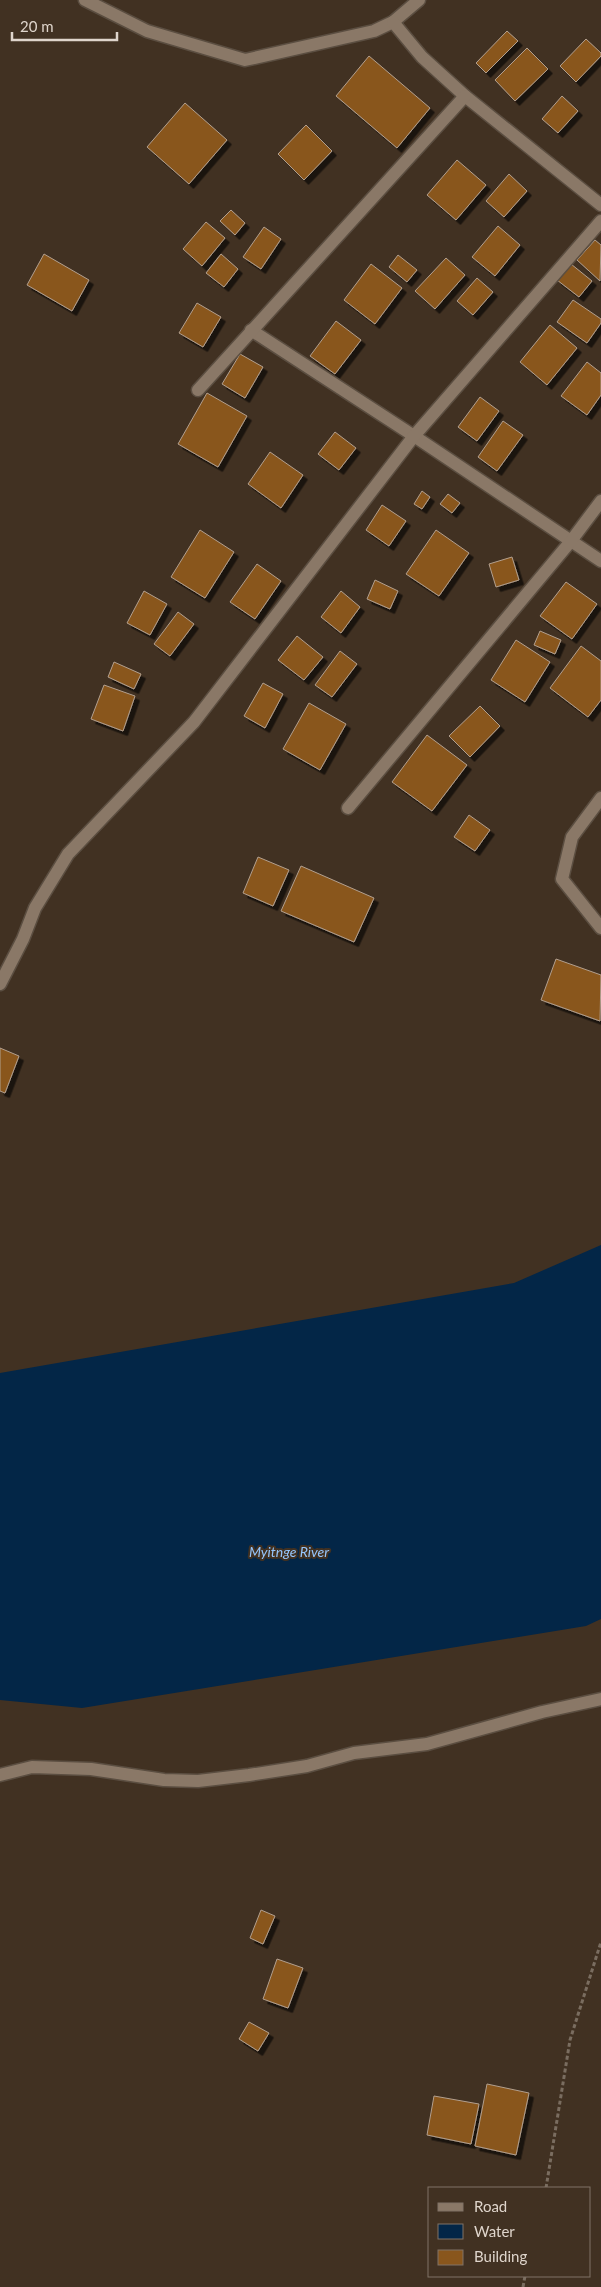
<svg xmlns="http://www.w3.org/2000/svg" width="601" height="2287" viewBox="0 0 601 2287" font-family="Lato,sans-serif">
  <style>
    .water { fill: #032647 }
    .building { fill: #89561c; stroke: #b29f8e; filter: url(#shadow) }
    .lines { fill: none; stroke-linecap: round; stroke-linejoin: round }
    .minor-casing { stroke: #5b4e41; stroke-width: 15 }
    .path { stroke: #7a6d60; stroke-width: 3; stroke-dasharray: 4 2.5; stroke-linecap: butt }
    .minor { stroke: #8a7867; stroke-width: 12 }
    .labels { text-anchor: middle; stroke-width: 4; stroke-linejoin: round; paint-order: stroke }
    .water-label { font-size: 14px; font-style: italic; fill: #95c5fb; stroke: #413122 }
  </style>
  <defs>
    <filter id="shadow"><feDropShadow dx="4.5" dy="4.5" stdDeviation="0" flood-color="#0009"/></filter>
  </defs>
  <rect width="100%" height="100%" fill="#413122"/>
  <path class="water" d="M 601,1245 L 601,1619 L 586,1626 L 82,1708 L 0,1700 L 0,1373 L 514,1283 Z"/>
  <g class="building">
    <path d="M 507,31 L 518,41 L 486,73 L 476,63 Z"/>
    <path d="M 586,39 L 601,53 L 601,56 L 576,82 L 560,66 Z"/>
    <path d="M 527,48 L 548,69 L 515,101 L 495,80 Z"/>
    <path d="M 369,56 L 430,108 L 397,148 L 336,96 Z"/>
    <path d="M 562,96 L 578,111 L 558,133 L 542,119 Z"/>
    <path d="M 185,103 L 227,140 L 189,184 L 147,147 Z"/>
    <path d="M 306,125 L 332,151 L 304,180 L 278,154 Z"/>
    <path d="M 457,160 L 486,185 L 456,220 L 427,195 Z"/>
    <path d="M 509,174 L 527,191 L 504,217 L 486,201 Z"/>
    <path d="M 231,210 L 245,223 L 235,235 L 220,221 Z"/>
    <path d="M 206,222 L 225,238 L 202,266 L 183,249 Z"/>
    <path d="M 498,226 L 520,245 L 495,276 L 472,257 Z"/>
    <path d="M 264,227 L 281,239 L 261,269 L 243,257 Z"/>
    <path d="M 595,240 L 601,245 L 600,281 L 577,260 Z"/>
    <path d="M 44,254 L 89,280 L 72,311 L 27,285 Z"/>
    <path d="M 221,254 L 238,269 L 224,287 L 206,273 Z"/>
    <path d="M 398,255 L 417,270 L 407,282 L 389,267 Z"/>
    <path d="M 446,258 L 465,275 L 435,309 L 415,291 Z"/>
    <path d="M 371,264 L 402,288 L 375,324 L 344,300 Z"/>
    <path d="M 571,264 L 592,281 L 579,297 L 557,280 Z"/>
    <path d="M 477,278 L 493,292 L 473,315 L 457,301 Z"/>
    <path d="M 573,300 L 601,319 L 601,323 L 587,343 L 557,322 Z"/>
    <path d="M 197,303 L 221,317 L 203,347 L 179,333 Z"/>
    <path d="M 336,321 L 361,340 L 335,374 L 310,356 Z"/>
    <path d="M 550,325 L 577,348 L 547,385 L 520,362 Z"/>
    <path d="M 240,354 L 263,367 L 245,398 L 222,384 Z"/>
    <path d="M 587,362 L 601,373 L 601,395 L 587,415 L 561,396 Z"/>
    <path d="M 207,393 L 247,416 L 218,467 L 178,444 Z"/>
    <path d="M 480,397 L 499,411 L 477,441 L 458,427 Z"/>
    <path d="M 503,421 L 523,435 L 497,471 L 478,457 Z"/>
    <path d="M 335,432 L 356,448 L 339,470 L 318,454 Z"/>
    <path d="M 270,452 L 303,475 L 281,508 L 248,484 Z"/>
    <path d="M 422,491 L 430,497 L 422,509 L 414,504 Z"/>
    <path d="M 448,494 L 460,503 L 452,513 L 440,504 Z"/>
    <path d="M 382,505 L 406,521 L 389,546 L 366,530 Z"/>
    <path d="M 200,530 L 234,552 L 205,598 L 171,577 Z"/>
    <path d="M 436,530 L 469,553 L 439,596 L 406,574 Z"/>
    <path d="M 512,557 L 519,580 L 496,587 L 489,564 Z"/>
    <path d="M 257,564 L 281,581 L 255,619 L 230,602 Z"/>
    <path d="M 375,580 L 398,591 L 390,609 L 367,599 Z"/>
    <path d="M 566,582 L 597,604 L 572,639 L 540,616 Z"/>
    <path d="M 144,591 L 167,604 L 150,635 L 127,623 Z"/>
    <path d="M 341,591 L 360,607 L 341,633 L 321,617 Z"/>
    <path d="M 178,612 L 194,624 L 170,656 L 154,644 Z"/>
    <path d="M 540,631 L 561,640 L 555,654 L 534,645 Z"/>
    <path d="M 297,636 L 323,657 L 304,680 L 278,660 Z"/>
    <path d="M 516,640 L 550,662 L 525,702 L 491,680 Z"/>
    <path d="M 581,646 L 601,661 L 601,700 L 588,717 L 550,688 Z"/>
    <path d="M 340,651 L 357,664 L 332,697 L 315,685 Z"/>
    <path d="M 114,662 L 141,674 L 134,689 L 108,677 Z"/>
    <path d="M 263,683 L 283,694 L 265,728 L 244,716 Z"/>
    <path d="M 104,685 L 135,696 L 123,731 L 91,719 Z"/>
    <path d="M 309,703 L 346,724 L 320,770 L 283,749 Z"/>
    <path d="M 480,706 L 500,726 L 470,757 L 449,736 Z"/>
    <path d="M 427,735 L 467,765 L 432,811 L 392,782 Z"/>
    <path d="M 469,815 L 490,830 L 475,851 L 454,837 Z"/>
    <path d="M 258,857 L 289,870 L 273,906 L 243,893 Z"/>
    <path d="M 301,866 L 374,898 L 354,942 L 281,911 Z"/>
    <path d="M 556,959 L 601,975 L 600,1021 L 541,1000 Z"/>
    <path d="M 0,1048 L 19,1056 L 5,1093 L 0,1091 Z"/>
    <path d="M 261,1910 L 275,1916 L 263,1944 L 250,1938 Z"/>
    <path d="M 277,1959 L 303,1968 L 288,2008 L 263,1999 Z"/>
    <path d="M 249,2022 L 269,2033 L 258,2051 L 239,2039 Z"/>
    <path d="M 487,2084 L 529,2093 L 516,2155 L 475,2146 Z"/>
    <path d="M 434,2096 L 479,2104 L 471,2144 L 427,2135 Z"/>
  </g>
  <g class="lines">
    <defs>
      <g id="minor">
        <path d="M 85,0 L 147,31 L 245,60 L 374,31 L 393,22 L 419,0"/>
        <path d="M 393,22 L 422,57 L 465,96 L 601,205"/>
        <path d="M 251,330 L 414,436 L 601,561"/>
        <path d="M 198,390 L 465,96"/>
        <path d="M 601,798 L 572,837 L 562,879 L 601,928"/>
        <path d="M 348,808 L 571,541 L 601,501"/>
        <path d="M 0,984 L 23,939 L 35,908 L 68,854 L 194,722 L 414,436 L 601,221"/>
        <path d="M 0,1775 L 32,1767 L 91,1769 L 164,1780 L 198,1781 L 249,1775 L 307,1766 L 354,1753 L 427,1744 L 542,1712 L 601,1699"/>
      </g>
    </defs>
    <use href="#minor" class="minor-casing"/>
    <g class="path">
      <path d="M 546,2188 L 570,2040 L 601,1942"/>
      <path d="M 523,2287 L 525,2276"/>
    </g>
    <use href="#minor" class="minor"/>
  </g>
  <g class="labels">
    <g class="water-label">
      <text x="289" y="1557">Myitnge River</text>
    </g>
  </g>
  <rect x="428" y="2187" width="162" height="90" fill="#413122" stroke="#807366"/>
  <rect x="438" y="2203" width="25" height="8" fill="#8a7867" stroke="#807366"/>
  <text x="474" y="2212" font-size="15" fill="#dfd5cc">Road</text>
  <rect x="438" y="2224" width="25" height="15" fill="#032647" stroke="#807366"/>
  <text x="474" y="2237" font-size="15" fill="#dfd5cc">Water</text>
  <rect x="438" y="2250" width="25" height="15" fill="#89561c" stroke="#807366"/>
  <text x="474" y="2262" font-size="15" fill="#dfd5cc">Building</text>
  <path d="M12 32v8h105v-8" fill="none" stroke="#dfd5cc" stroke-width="2.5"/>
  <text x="20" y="32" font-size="15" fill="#dfd5cc" stroke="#413122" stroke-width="4" paint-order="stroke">20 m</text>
</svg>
